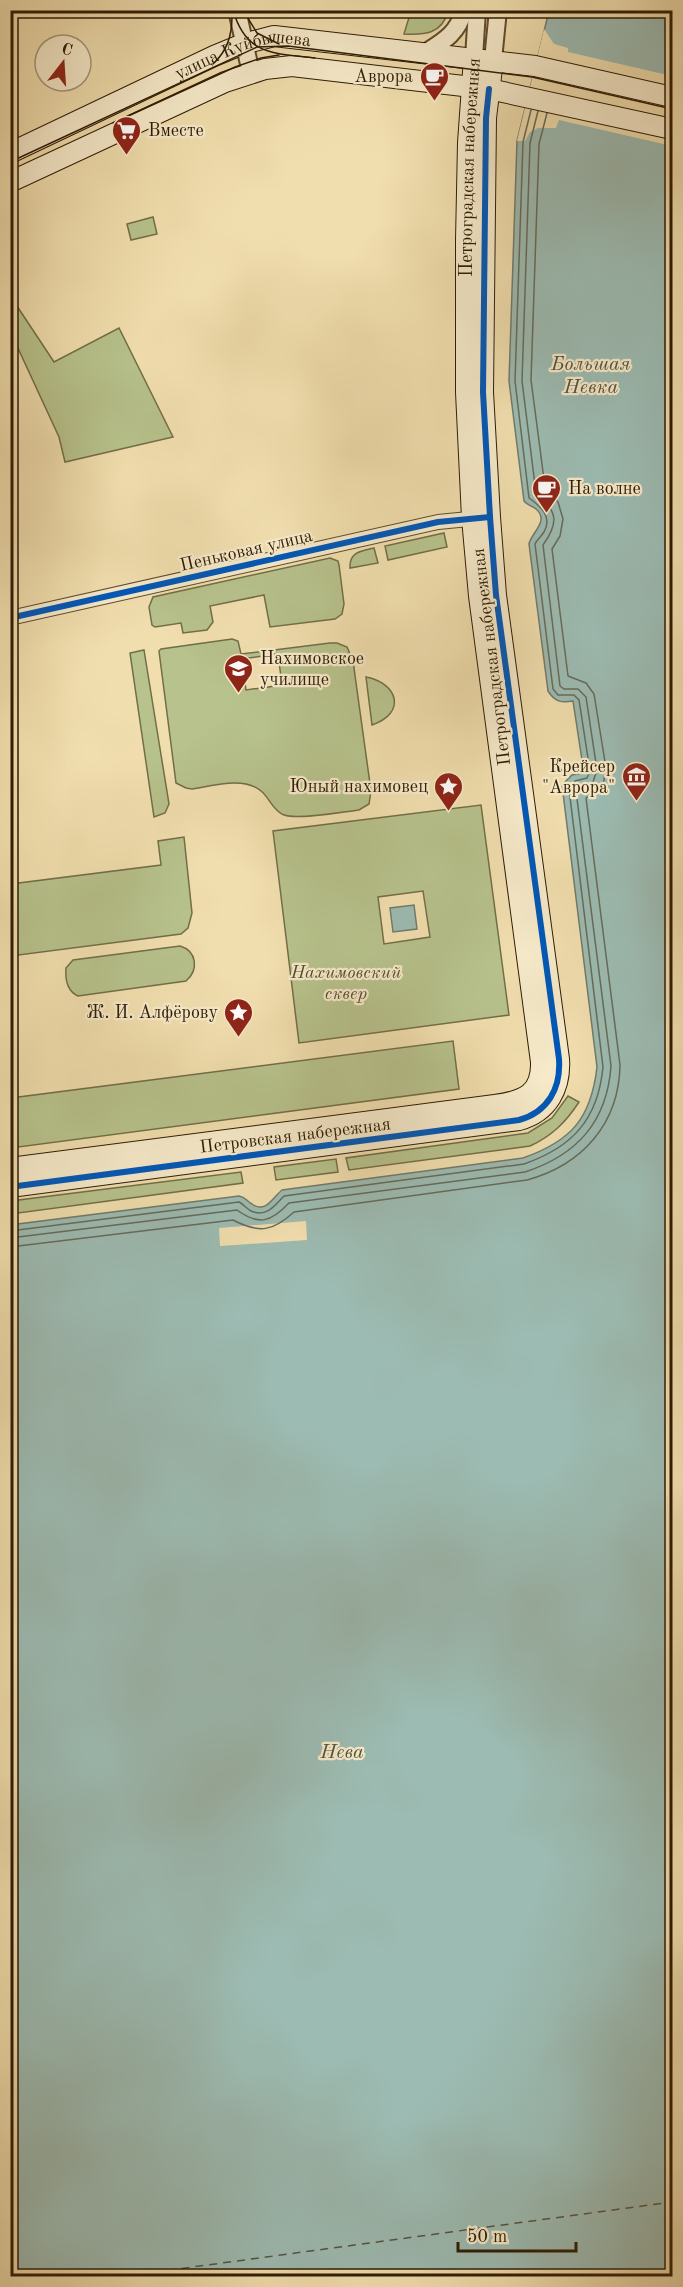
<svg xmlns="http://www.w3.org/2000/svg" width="683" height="2287" viewBox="0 0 683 2287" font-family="'Old Standard TT',serif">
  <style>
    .green { fill: #b7c28c; stroke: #726e48; stroke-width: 1.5; fill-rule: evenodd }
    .water { fill: #9cbbb2; stroke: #707b6c; stroke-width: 1.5 }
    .pier { fill: #f1deae }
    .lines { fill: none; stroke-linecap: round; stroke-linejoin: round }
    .shore { stroke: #656b5a; stroke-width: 1.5 }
    .ferry { stroke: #545340; stroke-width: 1.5; stroke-dasharray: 8 6; stroke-linecap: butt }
    .minor-casing { stroke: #5f4c2e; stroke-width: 16 }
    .tertiary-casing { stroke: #5f4c2e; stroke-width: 20 }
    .secondary-casing { stroke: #2e1b03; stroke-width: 22 }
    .minor { stroke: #f6eaca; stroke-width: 14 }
    .tertiary { stroke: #f6eaca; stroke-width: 16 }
    .secondary { stroke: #f6eaca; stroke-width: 20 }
    .tram { stroke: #2e1b03; stroke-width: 1.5 }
    .cycleway-casing { stroke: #f6eaca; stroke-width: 10 }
    .cycleway { stroke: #0057b8; stroke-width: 6 }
    .labels { text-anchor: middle; stroke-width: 4.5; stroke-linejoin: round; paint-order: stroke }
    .street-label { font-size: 18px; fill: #2e1b03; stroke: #f6eaca }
    .poi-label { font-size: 18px; fill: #2e1b03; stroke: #f6eaca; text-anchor: end }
    .park-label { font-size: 18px; font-style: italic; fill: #574d2c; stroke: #f6eaca }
    .water-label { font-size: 20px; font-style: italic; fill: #545340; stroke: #f6eaca }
  </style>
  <rect width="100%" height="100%" fill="#f1deae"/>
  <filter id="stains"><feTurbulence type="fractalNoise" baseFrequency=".00333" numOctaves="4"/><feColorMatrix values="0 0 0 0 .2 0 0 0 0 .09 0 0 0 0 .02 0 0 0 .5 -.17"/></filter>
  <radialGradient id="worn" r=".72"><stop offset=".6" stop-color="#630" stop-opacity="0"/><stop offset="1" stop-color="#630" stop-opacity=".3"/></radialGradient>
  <g class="green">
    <path d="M 411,11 L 411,10 L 448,11 C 442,34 425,35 404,34 Z"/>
    <path d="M 153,217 L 157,234 L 131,240 L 127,224 Z"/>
    <path d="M 11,297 L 54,362 L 119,328 L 173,437 L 65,462 L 59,437 L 11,333 Z"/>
    <path d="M 444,533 L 447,547 L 388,560 L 385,546 Z"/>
    <path d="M 374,548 L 378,563 L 350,568 C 349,552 361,551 374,548 Z"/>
    <path d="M 330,558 L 338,561 L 339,565 L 344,604 L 342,614 L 335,619 L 270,627 L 264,595 L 210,606 L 213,622 L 207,630 L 183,633 L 181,623 L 155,627 L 152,625 L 149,607 L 153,597 Z"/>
    <path d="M 232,639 L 238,641 L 241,654 L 330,643 L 337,643 L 347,647 L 353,661 L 371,791 L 369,804 L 359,810 C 342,812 298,820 284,815 C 273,811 269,797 261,791 C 244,776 212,786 192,789 L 186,788 L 176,783 L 159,651 L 161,649 ZM 278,654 L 282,685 L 246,690 L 242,659 Z"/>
    <path d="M 144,650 L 169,804 L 165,813 L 154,817 L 130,653 Z"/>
    <path d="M 366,677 C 398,683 407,713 372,725 Z"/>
    <path d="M 481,805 L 509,1015 L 299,1043 L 273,831 ZM 423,891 L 430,937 L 384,944 L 378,897 Z"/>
    <path d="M 184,837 L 192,913 L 188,928 L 181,934 L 11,956 L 11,884 L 161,865 L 158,841 Z"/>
    <path d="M 180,946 C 197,951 199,970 186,981 L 78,996 C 67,991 65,980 66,968 L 73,960 Z"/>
    <path d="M 453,1041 L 459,1089 L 11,1148 L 11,1098 Z"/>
    <path d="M 568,1096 L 579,1102 C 566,1122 552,1136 530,1146 L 349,1170 L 346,1158 L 528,1133 L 552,1118 Z"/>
    <path d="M 336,1159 L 338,1172 L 276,1180 L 274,1167 Z"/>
    <path d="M 241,1172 L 243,1183 L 11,1214 L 11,1201 Z"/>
  </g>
  <g class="water">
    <path d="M 549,11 L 672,11 L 672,2276 L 11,2276 L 10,1225 L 239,1196 C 246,1197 246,1201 252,1204 C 266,1214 273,1197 282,1190 L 523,1158 C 571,1141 591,1119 597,1067 L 562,785 L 572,775 L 584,773 L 573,701 C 561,703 555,702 548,691 L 529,544 C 531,533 550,521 536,509 C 532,506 527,505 524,501 L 509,381 L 517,141 Z"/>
    <path d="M 414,905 L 417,929 L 393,932 L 390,908 Z"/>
  </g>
  <g class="pier">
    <path d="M 544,29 L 554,44 L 568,48 L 568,52 L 672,76 L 672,146 L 559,120 L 556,128 L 538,128 L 530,132 L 525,141 L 517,141 Z"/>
    <path d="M 306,1221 L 307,1240 L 220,1246 L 219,1228 Z"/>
  </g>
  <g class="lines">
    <g class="shore">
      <path d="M 10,1231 L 239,1202 C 243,1204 246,1208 251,1211 C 267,1218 275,1205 284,1196 L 524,1164 C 573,1147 598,1119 603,1067 L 569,789 L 575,781 L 587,778 L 590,771 L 579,700 L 574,695 L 558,695 L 553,689 L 535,544 C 537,539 541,537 544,532 C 553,516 540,506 529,498 L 515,381 L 523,142 L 531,110"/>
      <path d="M 10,1238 L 237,1210 C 259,1226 271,1222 289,1203 L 525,1172 C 577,1155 607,1122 611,1066 L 576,791 L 579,788 L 593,782 L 597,770 L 586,697 L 578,689 L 564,689 L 560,686 L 543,545 C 559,523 558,511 536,493 L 522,381 L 530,143 L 538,111"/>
      <path d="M 10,1247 L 233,1220 C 260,1234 273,1231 294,1212 L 527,1180 C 582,1165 619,1124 620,1065 L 586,798 L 603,785 L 606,768 L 594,694 L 586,683 L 568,676 L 552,549 L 560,536 L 563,519 L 558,502 L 545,487 L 531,380 L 539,144 L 547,113"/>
    </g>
    <path class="ferry" d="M 126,2276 L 672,2202"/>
    <defs>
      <path id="minor" d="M 10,618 L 438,522 L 479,518"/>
      <g id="tertiary">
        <path d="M 237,10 L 251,73"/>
        <path d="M 425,53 C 444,41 458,33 464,10"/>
        <path d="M 474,58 L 477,10"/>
        <path d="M 493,60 L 498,10"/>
      </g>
      <g id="secondary">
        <path id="s1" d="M 10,153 L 214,56 L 243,44 L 274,36 L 535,66 L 672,97"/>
        <path d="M 10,182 L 225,82 L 265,69 L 292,66 L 489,89 L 672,129"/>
        <path id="s2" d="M 10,1168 L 495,1105 C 524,1101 542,1094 541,1062 L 479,596 L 472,518 L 466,392 L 466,240 L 468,143 L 474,58"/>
        <path d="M 10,1187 L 519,1120 C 548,1112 561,1088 559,1059 L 496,595 L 490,517 L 483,392 L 486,118 L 493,60"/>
      </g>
    </defs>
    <use href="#minor" class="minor-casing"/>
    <use href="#tertiary" class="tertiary-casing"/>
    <use href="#secondary" class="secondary-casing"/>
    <use href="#minor" class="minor"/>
    <use href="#tertiary" class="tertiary"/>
    <use href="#secondary" class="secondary"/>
    <g class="tram">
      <path d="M 233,10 C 246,56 274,53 315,58"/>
      <path d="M 243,10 L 257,33 L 279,44"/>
      <path d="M 213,64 C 227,51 232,36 232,16"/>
      <path d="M 113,123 L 235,67 L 261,58 L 279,55"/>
      <path d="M 10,162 L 257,47 L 288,46 L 532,77 L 672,109"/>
    </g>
    <defs>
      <g id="cycleway">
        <path d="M 10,618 L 438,522 L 490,517"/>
        <path d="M 10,1187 L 519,1120 C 548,1112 561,1088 559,1059 L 496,595 L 490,517 L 483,392 L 486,118 L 489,89"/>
      </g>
    </defs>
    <use href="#cycleway" class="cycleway-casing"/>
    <use href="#cycleway" class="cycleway"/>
  </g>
  <defs>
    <symbol id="cafe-pin" viewBox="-11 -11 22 30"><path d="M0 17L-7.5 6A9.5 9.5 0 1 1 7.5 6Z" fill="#8f2418" stroke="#f6eaca"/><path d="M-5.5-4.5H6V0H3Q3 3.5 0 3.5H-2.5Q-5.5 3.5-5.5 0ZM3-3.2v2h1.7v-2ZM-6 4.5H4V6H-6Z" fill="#fff"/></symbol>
    <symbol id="supermarket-pin" viewBox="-11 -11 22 30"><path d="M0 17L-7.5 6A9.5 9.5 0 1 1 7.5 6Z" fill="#8f2418" stroke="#f6eaca"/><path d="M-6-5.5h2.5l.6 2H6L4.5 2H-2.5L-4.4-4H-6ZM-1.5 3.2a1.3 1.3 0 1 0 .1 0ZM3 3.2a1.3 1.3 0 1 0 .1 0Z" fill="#fff"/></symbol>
    <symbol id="university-pin" viewBox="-11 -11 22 30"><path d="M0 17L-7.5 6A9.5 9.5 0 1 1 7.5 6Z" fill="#8f2418" stroke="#f6eaca"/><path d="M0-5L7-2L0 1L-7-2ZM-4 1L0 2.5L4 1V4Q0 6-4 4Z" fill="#fff"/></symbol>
    <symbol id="museum-pin" viewBox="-11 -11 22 30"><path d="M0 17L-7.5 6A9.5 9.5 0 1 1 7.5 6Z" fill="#8f2418" stroke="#f6eaca"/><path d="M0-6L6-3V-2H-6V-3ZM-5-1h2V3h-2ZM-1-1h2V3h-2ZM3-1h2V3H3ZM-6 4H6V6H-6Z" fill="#fff"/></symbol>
    <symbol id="sight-pin" viewBox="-11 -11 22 30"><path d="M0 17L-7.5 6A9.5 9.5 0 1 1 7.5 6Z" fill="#8f2418" stroke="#f6eaca"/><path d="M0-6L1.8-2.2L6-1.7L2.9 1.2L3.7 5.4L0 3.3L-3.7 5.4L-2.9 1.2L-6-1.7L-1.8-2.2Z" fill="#fff"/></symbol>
  </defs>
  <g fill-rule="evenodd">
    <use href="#cafe-pin" x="418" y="60" width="33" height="45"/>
    <use href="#supermarket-pin" x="110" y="114" width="33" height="45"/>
    <use href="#cafe-pin" x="530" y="472" width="33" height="45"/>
    <use href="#university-pin" x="222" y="652" width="33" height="45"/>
    <use href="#museum-pin" x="620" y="760" width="33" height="45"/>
    <use href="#sight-pin" x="432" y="770" width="33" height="45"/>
    <use href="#sight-pin" x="222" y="996" width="33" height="45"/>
  </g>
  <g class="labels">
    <g class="street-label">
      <text dy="6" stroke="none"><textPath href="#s1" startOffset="255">улица Куйбышева</textPath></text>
      <text dy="6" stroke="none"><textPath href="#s2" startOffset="1460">Петроградская набережная</textPath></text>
      <text transform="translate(246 550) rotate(-13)" y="6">Пеньковая улица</text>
      <text transform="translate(491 657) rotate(-97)" y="6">Петроградская набережная</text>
      <text transform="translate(295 1135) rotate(-7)" y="6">Петровская набережная</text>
    </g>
    <g class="poi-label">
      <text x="413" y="82">Аврора</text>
      <text x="148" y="136" text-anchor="start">Вместе</text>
      <text x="568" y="494" text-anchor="start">На волне</text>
      <text x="260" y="664" text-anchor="start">Нахимовское<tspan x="260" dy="21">училище</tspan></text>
      <text x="615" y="772">Крейсер<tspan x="615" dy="21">"Аврора"</tspan></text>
      <text x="428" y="792">Юный нахимовец</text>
      <text x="218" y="1018">Ж. И. Алфёрову</text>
    </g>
    <g class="park-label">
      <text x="346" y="978">Нахимовский<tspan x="346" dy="21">сквер</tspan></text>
    </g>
    <g class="water-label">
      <text x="591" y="370">Большая<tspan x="591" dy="23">Невка</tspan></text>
      <text x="342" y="1758">Нева</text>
    </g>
  </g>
  <rect width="683" height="2287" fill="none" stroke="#f1deae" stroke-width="36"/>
  <rect x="12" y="12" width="659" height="2263" fill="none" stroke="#2e1b03" stroke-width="3"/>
  <rect x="18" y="18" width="647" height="2251" fill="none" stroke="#2e1b03" stroke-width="1.5"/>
  <g transform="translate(63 63) rotate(17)"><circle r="28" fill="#f6eaca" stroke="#a6977a" stroke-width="1.5"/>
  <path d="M0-4.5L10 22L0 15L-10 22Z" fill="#8f2418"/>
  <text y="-9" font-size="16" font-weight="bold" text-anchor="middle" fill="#2e1b03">С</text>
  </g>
  <path d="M458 2242v9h118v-9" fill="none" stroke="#2e1b03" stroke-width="3"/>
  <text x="467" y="2242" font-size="18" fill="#2e1b03" stroke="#f6eaca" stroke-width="4.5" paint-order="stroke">50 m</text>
  <rect width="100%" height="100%" filter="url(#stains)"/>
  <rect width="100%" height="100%" fill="url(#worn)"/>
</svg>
